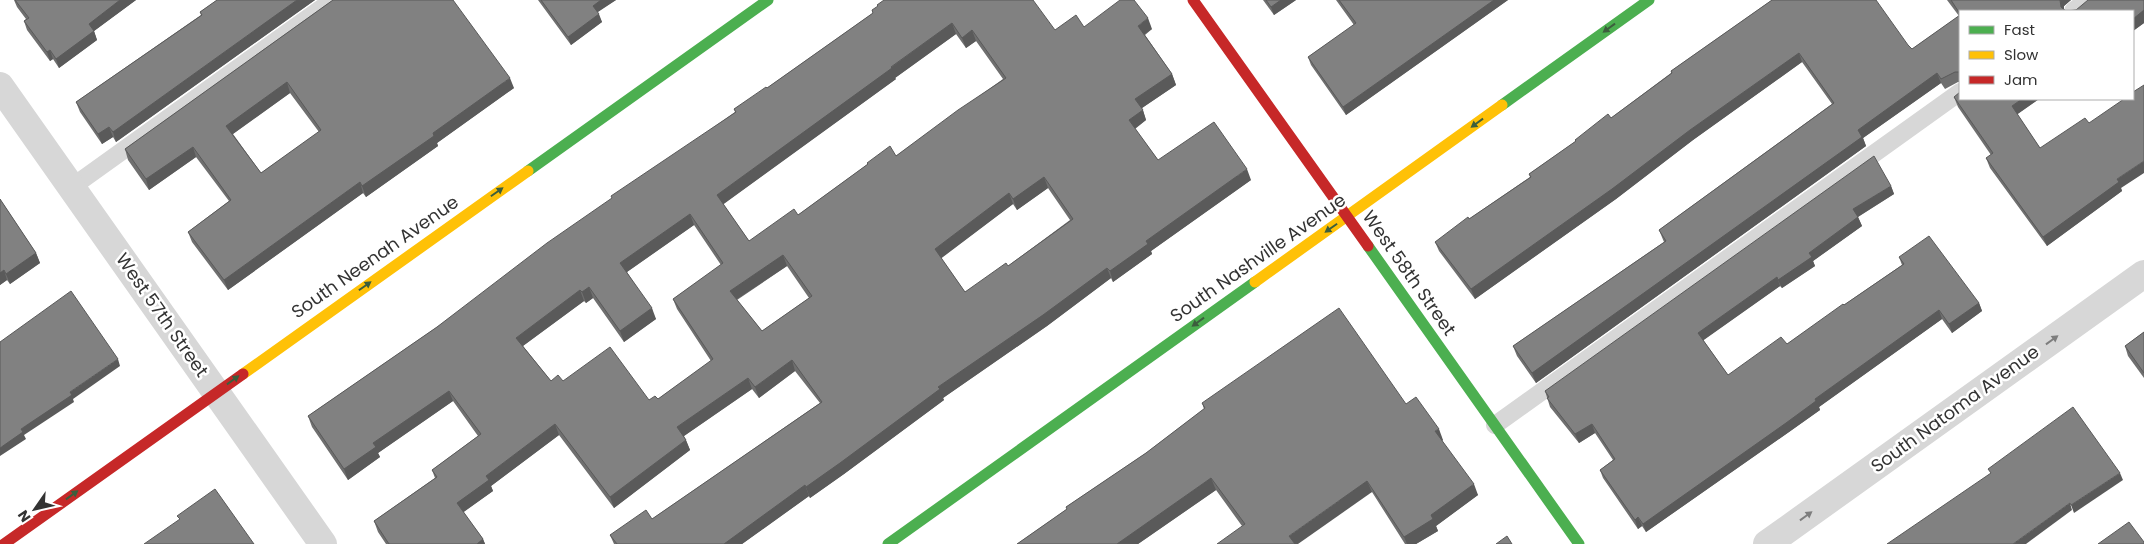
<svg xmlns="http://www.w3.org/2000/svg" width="2144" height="544" viewBox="0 0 2144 544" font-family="Poppins,sans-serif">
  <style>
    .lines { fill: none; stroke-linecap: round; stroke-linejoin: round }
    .lane { stroke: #d7d7d7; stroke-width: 18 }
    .street { stroke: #d7d7d7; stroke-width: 28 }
    .fast { stroke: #4caf50; stroke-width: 11 }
    .slow { stroke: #ffc107; stroke-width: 11 }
    .jam { stroke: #c62828; stroke-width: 11 }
    .wall { fill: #6f6f6f; fill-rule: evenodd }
    .shaded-wall { fill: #5a5a5a }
    .building { fill: #818181; stroke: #5a5a5a; fill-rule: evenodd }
    .oneway { fill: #3c5e3d }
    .oneway2 { fill: #7d7d7d }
    .labels { text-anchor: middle; stroke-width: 5; stroke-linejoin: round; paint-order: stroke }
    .street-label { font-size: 18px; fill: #333; stroke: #fff }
  </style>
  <rect width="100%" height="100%" fill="#fff"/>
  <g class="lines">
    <g class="lane">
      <path d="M 2073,11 L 2088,0"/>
      <path d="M 72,187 L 333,0"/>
      <path d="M 1495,425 L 1960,92"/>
    </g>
    <g class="street">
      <path d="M 0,86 L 323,544"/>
      <path d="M 1767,544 L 2144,274"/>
    </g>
    <g class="fast">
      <path d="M 1502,105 L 1649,0"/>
      <path d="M 528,171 L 768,0"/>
      <path d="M 1368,246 L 1579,544"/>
      <path d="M 888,544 L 1255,282"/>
    </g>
    <g class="slow">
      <path d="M 1255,282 L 1502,105"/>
      <path d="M 243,374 L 528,171"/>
    </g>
    <g class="jam">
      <path d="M 1193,0 L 1368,246"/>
      <path d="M 4,544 L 243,374"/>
    </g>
  </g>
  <g class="wall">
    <path d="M 14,0 L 136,0 L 94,31 L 97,40 L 59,68 L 53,59 L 50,61 L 27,30 L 24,21 L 26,19 L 17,7 Z"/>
    <path d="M 217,0 L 315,0 L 116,142 L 113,137 L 102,144 L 80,112 L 76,102 L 201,15 L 200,12 Z"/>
    <path d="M 333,0 L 514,88 L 437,143 L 438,146 L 366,197 L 363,193 L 228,290 L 192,242 L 188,232 L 229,201 L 196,157 L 149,190 L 128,160 L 125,149 ZM 290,93 L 319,132 L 261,173 L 233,134 Z"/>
    <path d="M 538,0 L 616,0 L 597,12 L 602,22 L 571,45 Z"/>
    <path d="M 1263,0 L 1296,0 L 1274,15 Z"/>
    <path d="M 1336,0 L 1508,0 L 1346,115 L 1311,65 L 1308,57 L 1354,25 Z"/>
    <path d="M 1772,0 L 1908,45 L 1912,49 L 1959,16 L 1947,0 L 2071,0 L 2064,6 L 2064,10 L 2066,11 L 2144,0 L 2144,23 L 2133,31 L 2133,11 L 1960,11 L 1960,82 L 1958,82 L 1945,89 L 1941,83 L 1863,138 L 1866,146 L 1536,383 L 1517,356 L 1513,346 L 1664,242 L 1659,230 L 1832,104 L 1802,62 L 1693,140 L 1616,199 L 1475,299 L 1439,251 L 1435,242 L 1469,219 L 1530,177 L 1529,174 L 1576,141 L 1575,140 L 1611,118 L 1671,73 L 1671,71 Z"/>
    <path d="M 872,10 L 1055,30 L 1084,27 L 1152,29 L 1145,35 L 1172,74 L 1176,85 L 1142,108 L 1146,120 L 1135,129 L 1158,160 L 1251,180 L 1151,251 L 1152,254 L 1113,282 L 1111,278 L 1047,326 L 943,398 L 944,400 L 844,474 L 810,498 L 809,496 L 742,544 L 614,544 L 610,535 L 652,519 L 820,403 L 795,371 L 759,398 L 752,389 L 684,436 L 690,450 L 614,508 L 559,435 L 491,486 L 493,491 L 463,512 L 483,539 L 485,544 L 386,544 L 378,532 L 374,521 L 435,478 L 432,470 L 478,436 L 453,401 L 378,453 L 380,457 L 348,480 L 312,427 L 308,416 L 437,327 L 735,112 L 734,109 L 767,88 L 873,13 ZM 956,34 L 966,48 L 976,41 L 1003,79 L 896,156 L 867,163 L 868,164 L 798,215 L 749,241 L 723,204 L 896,79 L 895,78 ZM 1048,188 L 1070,220 L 1008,266 L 965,292 L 941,258 L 1013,204 L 1017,210 ZM 694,225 L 721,265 L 673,299 L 677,309 L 711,361 L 658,399 L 649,400 L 563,381 L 551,381 L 523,346 L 584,301 L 586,303 L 593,298 L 624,342 L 656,319 L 627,272 ZM 787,266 L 809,298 L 762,331 L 737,300 Z"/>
    <path d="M 1954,97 L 1960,99 L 2039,99 L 2017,114 L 2040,148 L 2121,188 L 2122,191 L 2047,246 L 1990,168 L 1986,158 L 1991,155 L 1958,107 Z"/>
    <path d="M 1891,186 L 1894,194 L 1858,217 L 1862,226 L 1813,261 L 1815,266 L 1782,288 L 1780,286 L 1703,340 L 1728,375 L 1787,344 L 1902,265 L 1899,257 L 1979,303 L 1982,311 L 1952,333 L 1942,319 L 1819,407 L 1820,410 L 1789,432 L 1646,532 L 1642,526 L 1638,529 L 1603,478 L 1600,470 L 1613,460 L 1595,433 L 1579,443 L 1550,407 L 1545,391 Z"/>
    <path d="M 0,199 L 36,253 L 40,263 L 10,284 L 7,280 L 0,285 Z"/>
    <path d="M 2144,332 L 2144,378 L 2128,356 L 2125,346 Z"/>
    <path d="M 1202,403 L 1406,404 L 1443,440 L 1442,441 L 1478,495 L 1436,526 L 1438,531 L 1416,544 L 1405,544 L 1372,492 L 1242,526 L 1216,490 L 1138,544 L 1017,544 L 1067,509 L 1066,507 L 1146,453 L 1204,409 Z"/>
  </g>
  <g class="shaded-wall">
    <path d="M 120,0 L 136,0 L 94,31 L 97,40 L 59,68 L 56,59 L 89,24 Z"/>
    <path d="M 297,0 L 315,0 L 116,142 L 113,132 Z"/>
    <path d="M 601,0 L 616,0 L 595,14 L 593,6 Z"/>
    <path d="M 1281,0 L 1296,0 L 1274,15 L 1271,7 Z"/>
    <path d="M 1494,0 L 1508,0 L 1346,115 L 1343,107 Z"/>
    <path d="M 2060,0 L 2071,0 L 2064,6 L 2064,11 L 2061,7 Z"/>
    <path d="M 2144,10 L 2144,23 L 2133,31 L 2133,19 Z"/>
    <path d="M 599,14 L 602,22 L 571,45 L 568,37 Z"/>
    <path d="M 1148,18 L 1152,29 L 1142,36 L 1138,26 Z"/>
    <path d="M 952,23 L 956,34 L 895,78 L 896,79 L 721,206 L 717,195 Z"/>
    <path d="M 972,30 L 976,41 L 966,48 L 962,38 Z"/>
    <path d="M 50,50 L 53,59 L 50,61 L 47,52 Z"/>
    <path d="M 1799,53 L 1802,62 L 1693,140 L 1616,199 L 1475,299 L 1471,289 L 1690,130 Z"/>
    <path d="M 1937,73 L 1941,83 L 1863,138 L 1866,146 L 1536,383 L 1532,373 L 1858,130 Z"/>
    <path d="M 1172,74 L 1176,85 L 1139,110 L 1135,99 Z"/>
    <path d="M 510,78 L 514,88 L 437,143 L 438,146 L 366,197 L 362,186 L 433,133 Z"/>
    <path d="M 287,82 L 290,93 L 230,136 L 226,126 Z"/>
    <path d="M 2022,99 L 2039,99 L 2015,116 L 2012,106 Z"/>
    <path d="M 1143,110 L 1146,120 L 1133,130 L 1129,120 Z"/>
    <path d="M 109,127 L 113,137 L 102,144 L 98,134 Z"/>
    <path d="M 193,147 L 196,157 L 149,190 L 146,179 Z"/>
    <path d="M 2144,161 L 2144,173 L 2121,188 L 2122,191 L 2047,246 L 2043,237 L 2117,179 Z"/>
    <path d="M 1247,169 L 1251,180 L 1151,251 L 1152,254 L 1113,282 L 1110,271 L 1146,241 Z"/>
    <path d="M 1044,177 L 1048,188 L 1017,210 L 1013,199 Z"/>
    <path d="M 360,182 L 363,193 L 228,290 L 224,280 Z"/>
    <path d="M 1891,186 L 1894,194 L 1856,218 L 1853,209 Z"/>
    <path d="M 1009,193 L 1013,204 L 939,260 L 935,249 Z"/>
    <path d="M 690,214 L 694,225 L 624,274 L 620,263 Z"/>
    <path d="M 1858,217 L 1862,226 L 1813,261 L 1815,266 L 1782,288 L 1778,280 L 1809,253 Z"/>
    <path d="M 36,253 L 40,263 L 10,284 L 6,274 Z"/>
    <path d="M 783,255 L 787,266 L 734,301 L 730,291 Z"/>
    <path d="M 1107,268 L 1111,278 L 1047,326 L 943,398 L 944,400 L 844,474 L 810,498 L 806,487 L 938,387 Z"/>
    <path d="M 4,270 L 7,280 L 0,285 L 0,273 Z"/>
    <path d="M 1777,277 L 1780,286 L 1701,342 L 1698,333 Z"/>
    <path d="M 589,287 L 593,298 L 586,303 L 582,292 Z"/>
    <path d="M 580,290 L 584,301 L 520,348 L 516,338 Z"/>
    <path d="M 1979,303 L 1982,311 L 1952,333 L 1949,324 Z"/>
    <path d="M 652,308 L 656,319 L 624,342 L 620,331 Z"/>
    <path d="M 1939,310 L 1942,319 L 1819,407 L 1820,410 L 1789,432 L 1646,532 L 1643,524 L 1815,399 Z"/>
    <path d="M 118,359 L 120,366 L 73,399 L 74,402 L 24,435 L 26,439 L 0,456 L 0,448 L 21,429 L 70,392 Z"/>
    <path d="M 792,360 L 795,371 L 759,398 L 755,387 Z"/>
    <path d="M 748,378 L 752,389 L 681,438 L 677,427 Z"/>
    <path d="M 449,391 L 453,401 L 378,453 L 380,457 L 348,480 L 344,469 L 373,443 Z"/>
    <path d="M 555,424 L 559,435 L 491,486 L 493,491 L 461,514 L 457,503 L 486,476 Z"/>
    <path d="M 1592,424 L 1595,433 L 1579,443 L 1575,434 Z"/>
    <path d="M 1439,429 L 1443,440 L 1439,443 L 1435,431 Z"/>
    <path d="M 686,440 L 690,450 L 614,508 L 610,497 Z"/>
    <path d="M 2120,473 L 2123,480 L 2074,513 L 2071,505 Z"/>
    <path d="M 1211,478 L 1216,490 L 1138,544 L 1117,544 Z"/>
    <path d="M 1367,481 L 1372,492 L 1298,544 L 1292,544 L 1289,536 Z"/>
    <path d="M 1474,484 L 1478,495 L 1436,526 L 1438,531 L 1416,544 L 1407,544 L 1404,537 L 1431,515 Z"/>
    <path d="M 805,485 L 809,496 L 742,544 L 724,544 Z"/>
    <path d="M 2070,503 L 2072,510 L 2026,544 L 2013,544 Z"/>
    <path d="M 1638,517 L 1642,526 L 1638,529 L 1635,520 Z"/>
    <path d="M 483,539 L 485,544 L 477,544 Z"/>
  </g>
  <g class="building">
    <path d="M 15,0 L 120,0 L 89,24 L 94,31 L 56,59 L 50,50 L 47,52 L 24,21 L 29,18 Z"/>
    <path d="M 217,0 L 297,0 L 113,132 L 109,127 L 98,134 L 76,102 L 202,15 L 200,12 Z"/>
    <path d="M 333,0 L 453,0 L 510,78 L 433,133 L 434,136 L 362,186 L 360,182 L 224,280 L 188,232 L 231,200 L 193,147 L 146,179 L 125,149 ZM 287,82 L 321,130 L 261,173 L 226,126 Z"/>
    <path d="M 541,0 L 601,0 L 593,6 L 599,14 L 568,37 Z"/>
    <path d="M 884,0 L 1033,0 L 1055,30 L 1076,15 L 1084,27 L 1120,0 L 1134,0 L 1148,18 L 1138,26 L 1172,74 L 1135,99 L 1143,110 L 1129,120 L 1158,160 L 1214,122 L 1247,169 L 1146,241 L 1148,244 L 1110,271 L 1107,268 L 1043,315 L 938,387 L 940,389 L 840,463 L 806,487 L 805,485 L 724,544 L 617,544 L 610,535 L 646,510 L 652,519 L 822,402 L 792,360 L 755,387 L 748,378 L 677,427 L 686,440 L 610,497 L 555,424 L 486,476 L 489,480 L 457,503 L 483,539 L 477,544 L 389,544 L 374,521 L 437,477 L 432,470 L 481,434 L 449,391 L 373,443 L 376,447 L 344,469 L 308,416 L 437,327 L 547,243 L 612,198 L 611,196 L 736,112 L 734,109 L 766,87 L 767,88 L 873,13 L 872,10 L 878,6 L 877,5 ZM 952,23 L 962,38 L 972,30 L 1006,78 L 958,110 L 896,156 L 890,146 L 867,163 L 868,164 L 798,215 L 794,209 L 749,241 L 717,195 L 892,68 L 891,67 ZM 1044,177 L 1073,219 L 1008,266 L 1006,263 L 965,292 L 935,249 L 1009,193 L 1013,199 ZM 690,214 L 723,263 L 673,299 L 713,359 L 658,399 L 655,396 L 649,400 L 610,347 L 563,381 L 558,375 L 551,381 L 516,338 L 580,290 L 582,292 L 589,287 L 620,331 L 652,308 L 620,263 ZM 783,255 L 812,296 L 762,331 L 730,291 Z"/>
    <path d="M 1266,0 L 1281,0 L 1271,7 Z"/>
    <path d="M 1339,0 L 1494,0 L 1343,107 L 1308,57 L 1356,23 Z"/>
    <path d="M 1772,0 L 1876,0 L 1908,45 L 1912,49 L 1960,15 L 1960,72 L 1955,72 L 1941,79 L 1937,73 L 1858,130 L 1862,137 L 1532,373 L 1513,346 L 1666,241 L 1659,230 L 1834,103 L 1799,53 L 1690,130 L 1612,189 L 1471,289 L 1435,242 L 1468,217 L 1469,219 L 1531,177 L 1529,174 L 1576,141 L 1575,140 L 1608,114 L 1611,118 L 1672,73 L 1671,71 Z"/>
    <path d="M 1951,0 L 2060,0 L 2061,7 L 2066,11 L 2076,10 L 2088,0 L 2144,0 L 2144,10 L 2133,19 L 2133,11 L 1960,11 L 1960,14 Z"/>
    <path d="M 2144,85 L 2144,161 L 2117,179 L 2119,182 L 2043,237 L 1986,158 L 1993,153 L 1954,97 L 1960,92 L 1960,99 L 2022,99 L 2012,106 L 2040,148 L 2085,118 L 2089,123 L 2124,99 L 2133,99 L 2133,92 Z"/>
    <path d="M 1874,156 L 1891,186 L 1853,209 L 1858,217 L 1809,253 L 1812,257 L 1778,280 L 1777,277 L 1698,333 L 1728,375 L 1781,337 L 1787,344 L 1843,304 L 1844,305 L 1904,264 L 1899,257 L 1929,236 L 1979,303 L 1949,324 L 1939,310 L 1815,399 L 1816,401 L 1786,423 L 1643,524 L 1638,517 L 1635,520 L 1600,470 L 1615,459 L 1592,424 L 1575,434 L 1547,398 L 1549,397 L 1545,391 Z"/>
    <path d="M 0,199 L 36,253 L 6,274 L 4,270 L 0,273 Z"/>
    <path d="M 71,291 L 118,359 L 70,392 L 72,395 L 21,429 L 23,432 L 0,448 L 0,342 Z"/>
    <path d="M 1339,308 L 1406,404 L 1416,397 L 1439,429 L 1435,431 L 1474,484 L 1431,515 L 1433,519 L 1404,537 L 1367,481 L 1289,536 L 1295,544 L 1217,544 L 1245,524 L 1211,478 L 1117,544 L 1017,544 L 1067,509 L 1066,507 L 1146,453 L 1205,408 L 1202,403 Z"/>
    <path d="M 2144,332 L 2144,373 L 2125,346 Z"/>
    <path d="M 2073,407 L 2120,473 L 2071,505 L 2070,503 L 2013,544 L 1887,544 L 1991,473 L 1988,469 Z"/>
    <path d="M 215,489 L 254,544 L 144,544 L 180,519 L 177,516 Z"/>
    <path d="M 2129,522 L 2144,542 L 2144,544 L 2098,544 Z"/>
    <path d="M 1507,536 L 1512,544 L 1496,544 Z"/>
  </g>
  <defs><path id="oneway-solid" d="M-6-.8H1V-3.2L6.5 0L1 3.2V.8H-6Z" transform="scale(1.25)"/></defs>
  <g class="oneway">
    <use href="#oneway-solid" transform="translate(1609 28) rotate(144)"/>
    <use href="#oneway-solid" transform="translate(1477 123) rotate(144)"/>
    <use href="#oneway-solid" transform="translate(497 192) rotate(-35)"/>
    <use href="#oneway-solid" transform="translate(1331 228) rotate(145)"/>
    <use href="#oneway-solid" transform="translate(365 286) rotate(-35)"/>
    <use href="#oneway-solid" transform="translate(1198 322) rotate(144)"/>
    <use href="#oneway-solid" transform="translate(233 380) rotate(-36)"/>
    <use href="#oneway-solid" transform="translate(72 495) rotate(-36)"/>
  </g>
  <g class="oneway2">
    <use href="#oneway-solid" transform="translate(2052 340) rotate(-36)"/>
    <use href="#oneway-solid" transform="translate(1806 516) rotate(-36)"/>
  </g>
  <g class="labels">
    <g class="street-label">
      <text transform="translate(375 257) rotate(-35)" y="6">South Neenah Avenue</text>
      <text transform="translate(1258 258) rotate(-35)" y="6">South Nashville Avenue</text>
      <text transform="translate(1409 273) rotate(55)" y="6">West 58th Street</text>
      <text transform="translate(162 315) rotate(55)" y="6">West 57th Street</text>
      <text transform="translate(1955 409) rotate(-36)" y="6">South Natoma Avenue</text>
    </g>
  </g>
  <rect x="1959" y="10" width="175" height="90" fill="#ffffff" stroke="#adadad"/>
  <rect x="1969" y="26" width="25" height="8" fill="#4caf50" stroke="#adadad"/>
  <text x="2004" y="35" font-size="15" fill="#333333">Fast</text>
  <rect x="1969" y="51" width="25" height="8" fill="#ffc107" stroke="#adadad"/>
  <text x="2004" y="60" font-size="15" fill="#333333">Slow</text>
  <rect x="1969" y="76" width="25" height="8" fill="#c62828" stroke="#adadad"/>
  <text x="2004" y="85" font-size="15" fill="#333333">Jam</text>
  <g transform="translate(35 509) rotate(236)" stroke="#ffffff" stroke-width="4" paint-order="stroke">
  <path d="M0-4L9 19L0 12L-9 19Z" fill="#333333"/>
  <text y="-8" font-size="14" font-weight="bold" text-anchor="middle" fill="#333333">N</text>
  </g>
</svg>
